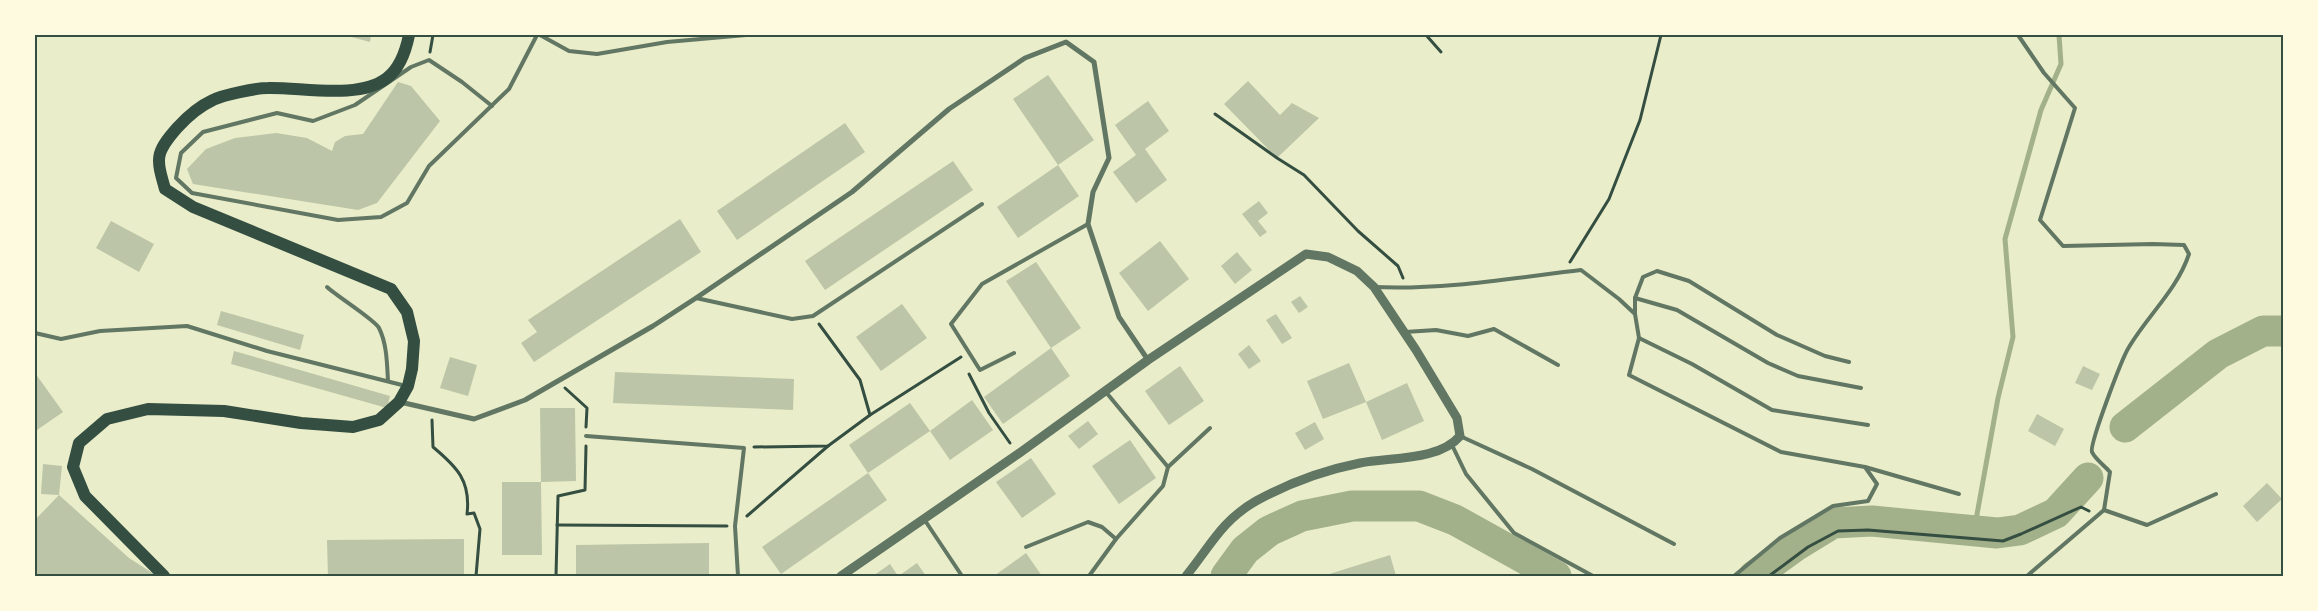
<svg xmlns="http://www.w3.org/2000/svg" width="2318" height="611" viewBox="0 0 2318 611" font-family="'IBM Plex Sans',sans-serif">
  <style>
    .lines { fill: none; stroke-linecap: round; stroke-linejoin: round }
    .stream { stroke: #a3b18a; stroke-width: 5 }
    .river { stroke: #a3b18a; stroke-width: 31 }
    .building { fill: #bcc5a7 }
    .path { stroke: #344e41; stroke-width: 3 }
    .service { stroke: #617663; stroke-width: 4 }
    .minor { stroke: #617663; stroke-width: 5 }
    .tertiary { stroke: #617663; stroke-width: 9 }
    .primary { stroke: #344e41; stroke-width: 12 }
    .neatline { fill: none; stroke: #344e41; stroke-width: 2 }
  </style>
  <rect width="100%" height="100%" fill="#e9edc9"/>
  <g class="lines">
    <path class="stream" d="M 1974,531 L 1998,398 L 2013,337 L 2005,239 L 2041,110 L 2061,64 L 2059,35"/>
    <g class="river">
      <path d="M 2125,427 L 2218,354 L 2263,331 L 2283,331"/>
      <path d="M 1226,576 L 1245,550 L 1269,531 L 1302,516 L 1352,506 L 1419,506 L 1455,520 L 1556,576"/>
      <path d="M 1754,576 L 1797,545 L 1833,523 L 1872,521 L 1997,533 L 2020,530 L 2056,513 L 2088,478"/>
    </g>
  </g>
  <g class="building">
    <path d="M 344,35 L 371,35 L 370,42 Z"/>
    <path d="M 1048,75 L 1094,140 L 1058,165 L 1079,196 L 1018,238 L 997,207 L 1058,165 L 1013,99 Z"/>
    <path d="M 1248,81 L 1280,115 L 1292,103 L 1319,118 L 1277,158 L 1224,104 Z"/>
    <path d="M 398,82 L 411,86 L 440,121 L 377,203 L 358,210 L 193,184 L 187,169 L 206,149 L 235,138 L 276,133 L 307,138 L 332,151 L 335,142 L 345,136 L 363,134 Z"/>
    <path d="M 1148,101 L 1169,131 L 1145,149 L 1167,180 L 1136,203 L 1113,172 L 1136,155 L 1115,125 Z"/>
    <path d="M 845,123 L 865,152 L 737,240 L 717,211 Z"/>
    <path d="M 953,161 L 973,190 L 825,290 L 805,261 Z"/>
    <path d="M 1259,201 L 1268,213 L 1258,221 L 1267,232 L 1260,237 L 1242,214 Z"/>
    <path d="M 680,219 L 701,252 L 534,362 L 521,343 L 537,332 L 528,320 Z"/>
    <path d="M 111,221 L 154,244 L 139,272 L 96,248 Z"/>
    <path d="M 1160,241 L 1189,279 L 1148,311 L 1119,273 Z"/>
    <path d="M 1237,252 L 1252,270 L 1235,284 L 1221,266 Z"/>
    <path d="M 1036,262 L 1081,328 L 1051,348 L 1006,281 Z"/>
    <path d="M 1300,296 L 1308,307 L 1299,313 L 1291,302 Z"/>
    <path d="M 902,304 L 927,338 L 881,371 L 856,337 Z"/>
    <path d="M 221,311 L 304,335 L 300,350 L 217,325 Z"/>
    <path d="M 1276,314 L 1292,338 L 1282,344 L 1266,320 Z"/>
    <path d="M 1249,345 L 1261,361 L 1249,369 L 1238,354 Z"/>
    <path d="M 1051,348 L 1070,376 L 1003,424 L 984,397 Z"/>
    <path d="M 234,351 L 390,396 L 387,408 L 231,364 Z"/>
    <path d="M 450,357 L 477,365 L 468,396 L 440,388 Z"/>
    <path d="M 1349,363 L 1366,402 L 1323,419 L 1307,381 Z"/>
    <path d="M 1180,366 L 1204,401 L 1169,425 L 1145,391 Z"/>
    <path d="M 2083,366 L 2100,374 L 2092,390 L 2075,383 Z"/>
    <path d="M 615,372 L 794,379 L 793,410 L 613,403 Z"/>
    <path d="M 35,373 L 63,412 L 37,430 L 35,427 Z"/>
    <path d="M 1407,383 L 1424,421 L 1382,440 L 1366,402 Z"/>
    <path d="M 972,400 L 993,430 L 950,460 L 930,431 Z"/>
    <path d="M 910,403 L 930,431 L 868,473 L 849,445 Z"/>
    <path d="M 540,408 L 575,408 L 576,481 L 541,482 Z"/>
    <path d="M 2037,414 L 2064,429 L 2055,446 L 2028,431 Z"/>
    <path d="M 1088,421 L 1098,434 L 1079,449 L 1068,436 Z"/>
    <path d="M 1315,422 L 1324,439 L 1305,450 L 1295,433 Z"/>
    <path d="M 1130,440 L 1156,478 L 1119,504 L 1092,466 Z"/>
    <path d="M 1031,458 L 1056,494 L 1022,518 L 996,482 Z"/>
    <path d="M 43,464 L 62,466 L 59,495 L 41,494 Z"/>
    <path d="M 868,473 L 887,500 L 781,574 L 762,547 Z"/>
    <path d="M 502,482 L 541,482 L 542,555 L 502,555 Z"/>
    <path d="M 2267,483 L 2282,499 L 2257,522 L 2243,506 Z"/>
    <path d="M 59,495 L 129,558 L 157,576 L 35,576 L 35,520 Z"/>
    <path d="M 464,539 L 464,576 L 328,576 L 327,540 Z"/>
    <path d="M 709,543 L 709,576 L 576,576 L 576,545 Z"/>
    <path d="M 1026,553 L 1042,576 L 994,576 Z"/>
    <path d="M 1390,555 L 1396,576 L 1323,576 Z"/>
    <path d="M 917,563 L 926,576 L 901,576 L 900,575 Z"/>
    <path d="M 890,564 L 898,576 L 873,576 Z"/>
  </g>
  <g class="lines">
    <g class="path">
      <path d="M 1426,35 L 1441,52"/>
      <path d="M 430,52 L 433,35"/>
      <path d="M 1215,114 L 1277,158 L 1304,175 L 1358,231 L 1398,266 L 1403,278"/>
      <path d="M 1570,262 L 1609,199 L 1640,120 L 1661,35"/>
      <path d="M 819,324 L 860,380 L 870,415 L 961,357"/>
      <path d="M 969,374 L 989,413 L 1010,443"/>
      <path d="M 565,388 L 587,408 L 586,427"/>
      <path d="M 432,420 L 433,447 C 457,467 471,481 467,514 L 474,513 L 480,529 L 476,576"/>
      <path d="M 754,447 L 828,446 L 870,415"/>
      <path d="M 747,516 L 828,446"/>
      <path d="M 557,525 L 727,526"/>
      <path d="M 556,576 L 558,496 L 585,490 L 586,446"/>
      <path d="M 1769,576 L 1808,547 L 1838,531 L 1868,530 L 2003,541 L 2021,534 L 2081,507 L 2089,511"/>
    </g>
    <g class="service">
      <path d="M 540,35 L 569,51 L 597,54 L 667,42 L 746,35"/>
      <path d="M 2018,35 L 2044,73 L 2075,108 L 2040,220 L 2063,246 L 2153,244 L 2184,245 L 2189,254 C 2177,290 2148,315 2129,347 C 2122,358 2089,445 2092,452 C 2095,459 2105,466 2110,472 L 2104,510"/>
      <path d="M 492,106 L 462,82 L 429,60 L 411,67 L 355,105 L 313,121 L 277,113 L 203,132 L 181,153 L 176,178 L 192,193 L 338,220 L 381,217 L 407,203 L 429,166 L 509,89 L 537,35"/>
      <path d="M 327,287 C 338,297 375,320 379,328 C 387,344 387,364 388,381"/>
      <path d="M 1374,287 C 1444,290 1513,278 1581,270 L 1619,299 L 1635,314"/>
      <path d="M 696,298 L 792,319 L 813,316 L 982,204"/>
      <path d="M 1635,298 L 1643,277 L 1657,271 L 1689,281 L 1777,335 L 1825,356 L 1849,362"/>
      <path d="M 1405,332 L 1436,330 L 1468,336 L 1494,329 L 1558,365"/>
      <path d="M 35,333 L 61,339 L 100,331 L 187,326 L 267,351 L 406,386"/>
      <path d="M 1639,338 L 1692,364 L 1772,410 L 1868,425"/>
      <path d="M 1014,353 L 980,370 L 951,324 L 982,284 L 1088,224"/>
      <path d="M 1105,391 L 1168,467"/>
      <path d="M 586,436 L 744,448 L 735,526 L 738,576"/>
      <path d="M 1460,436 L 1532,469 L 1674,544"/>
      <path d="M 1452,445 L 1466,474 L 1514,533 L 1593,576"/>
      <path d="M 1865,467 L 1959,494"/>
      <path d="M 924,519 L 962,576"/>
      <path d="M 1026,547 L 1088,522 L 1102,527 L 1116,539"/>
      <path d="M 1089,576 L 1116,539 L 1163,486 L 1168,467 L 1210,428"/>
      <path d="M 1734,576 L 1780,538 L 1833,506 L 1868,501 L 1877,484 L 1865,467 L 1781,452 L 1629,375 L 1639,338 L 1635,314 L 1635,298 L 1677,310 L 1768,363 L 1798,376 L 1861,388"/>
      <path d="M 2027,576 L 2104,510 L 2147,525 L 2216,494"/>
    </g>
    <path class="minor" d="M 400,402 L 474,419 L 525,400 L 653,326 L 696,298 L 852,192 L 949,109 L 1025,58 L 1066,42 L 1094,62 L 1109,158 L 1093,192 L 1088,224 L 1119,317 L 1148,360"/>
    <path class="tertiary" d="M 841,576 L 1018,454 L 1148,360 L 1306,254 L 1328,257 L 1357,271 L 1374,287 L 1416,350 L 1457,418 L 1460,436 C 1439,461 1391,457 1360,463 C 1325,470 1287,484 1256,501 C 1221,521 1210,547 1186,576"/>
    <path class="primary" d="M 164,576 L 85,496 L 73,467 L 79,443 L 107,419 L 148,409 L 224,411 L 301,423 L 353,427 L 379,420 L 399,402 L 408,386 L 412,369 L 414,341 L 407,312 L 391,289 L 193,207 L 165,189 C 156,158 155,153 177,128 C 186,118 200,106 213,100 C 223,95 256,88 268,88 C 301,87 359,100 387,78 C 400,68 406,50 409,35"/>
  </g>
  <rect width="2318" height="611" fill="none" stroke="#fefae0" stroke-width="72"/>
  <rect x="36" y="36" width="2246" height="539" class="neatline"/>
</svg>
